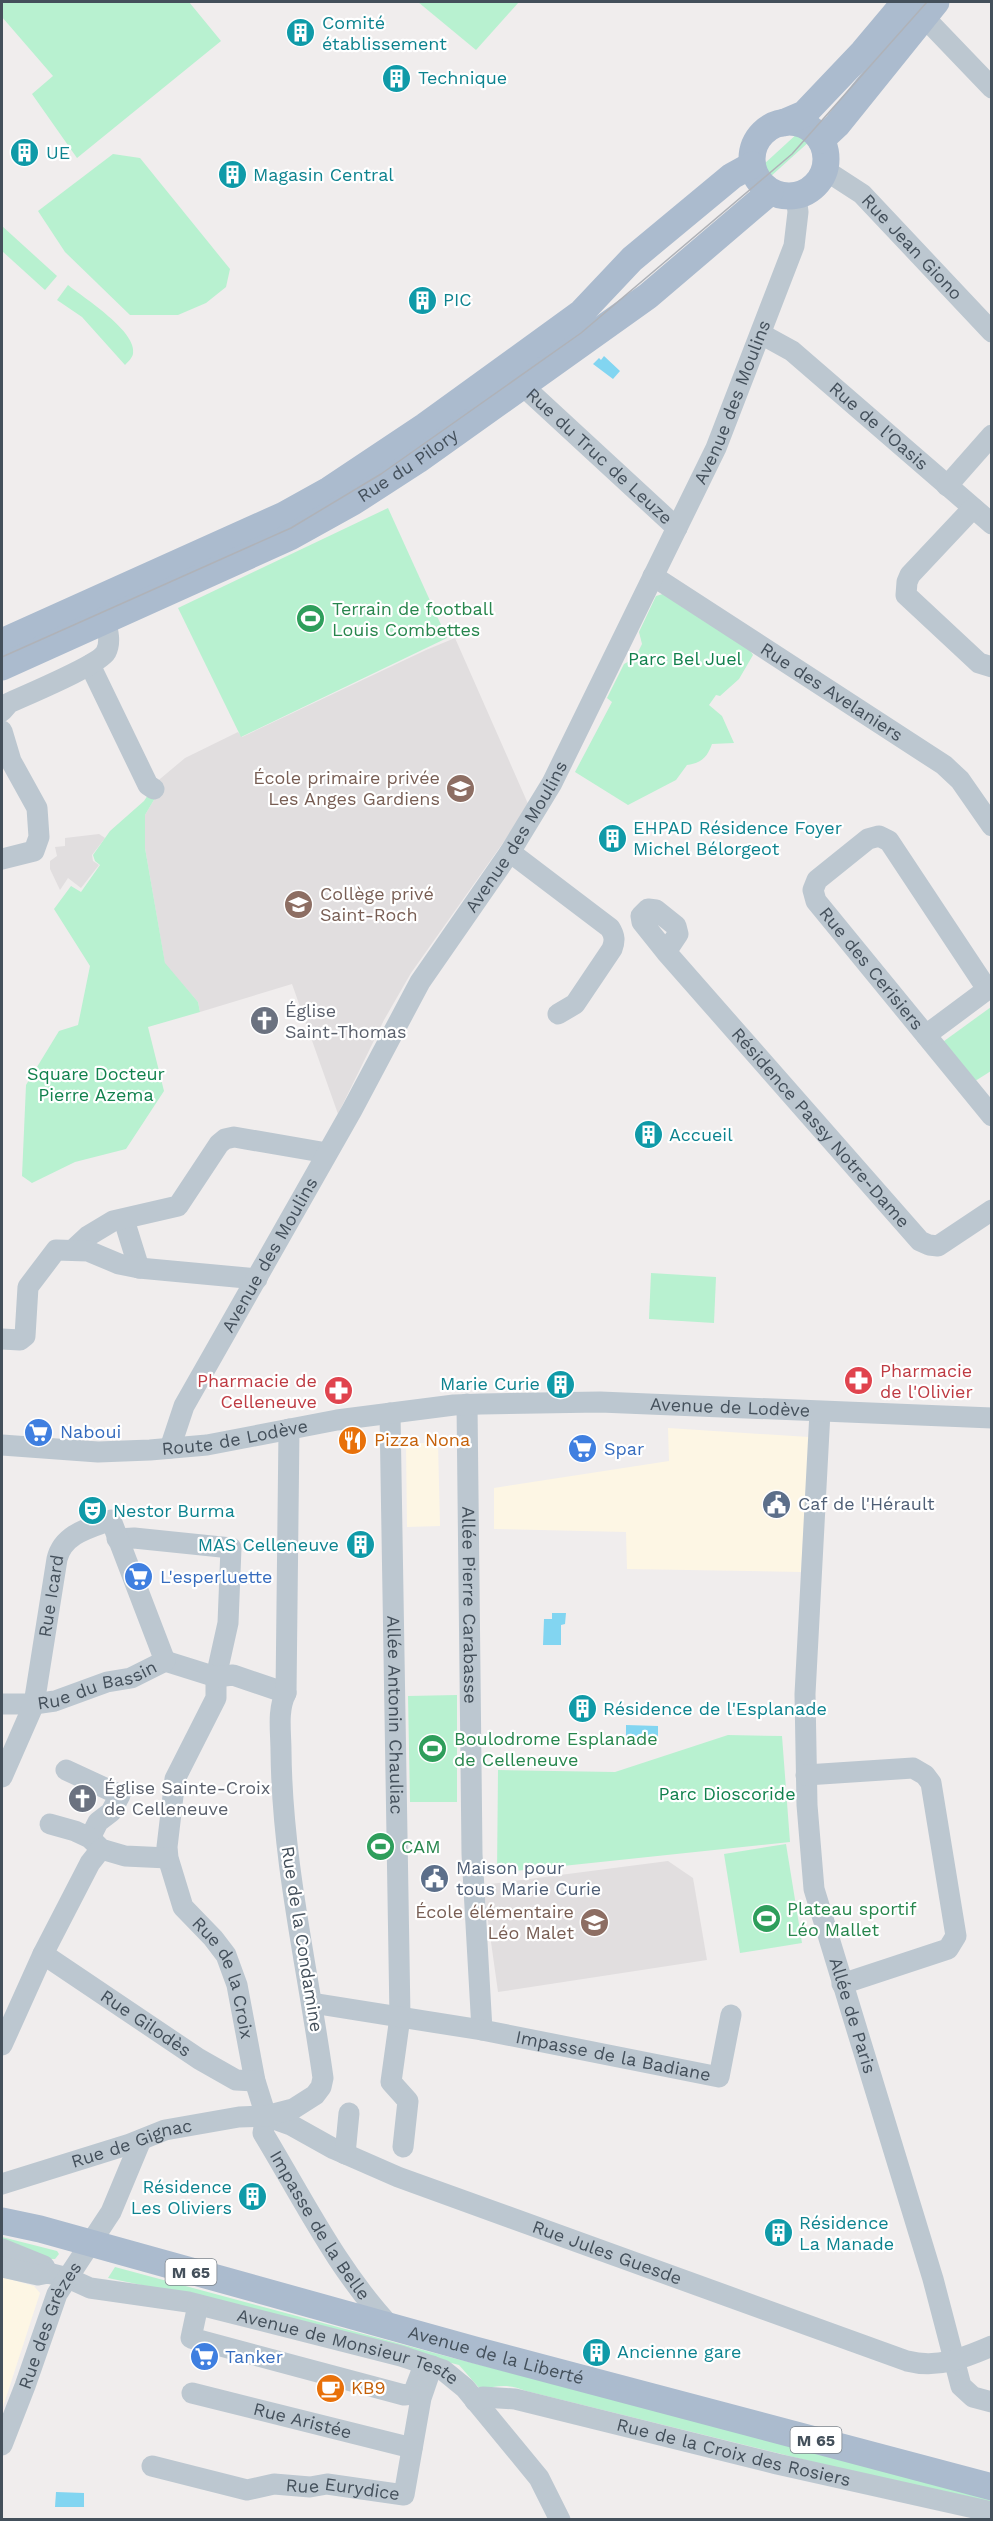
<svg xmlns="http://www.w3.org/2000/svg" width="993" height="2521" viewBox="0 0 993 2521" font-family="'Work Sans',sans-serif">
  <style>
    .commercial { fill: #fdf6e4 }
    .education { fill: #e1dedf }
    .green { fill: #b8f1d0 }
    .water { fill: #82d5f1 }
    .lines { fill: none; stroke-linecap: round; stroke-linejoin: round }
    .minor { stroke: #bcc7d0; stroke-width: 21 }
    .major { stroke: #abbbce; stroke-width: 27 }
    .tram { stroke: #afb2b8; stroke-width: 1.5 }
    .labels { text-anchor: middle; stroke-width: 4.5; stroke-linejoin: round; paint-order: stroke }
    .shield { fill: #fff; stroke: #7c848c; stroke-width: 1.5 }
    .shield-label { font-size: 16px; font-weight: bold; fill: #44505b }
    .culture-label { font-size: 18px; fill: #0d838f; stroke: #fff; text-anchor: start }
    .street-label { font-size: 18px; fill: #44505b; stroke: #fff }
    .leisure-label { font-size: 18px; fill: #27864d; stroke: #fff; text-anchor: start }
    .park-label { font-size: 18px; fill: #11814d; stroke: #fff }
    .education-label { font-size: 18px; fill: #785e54; stroke: #fff; text-anchor: end }
    .worship-label { font-size: 18px; fill: #5b616d; stroke: #fff; text-anchor: start }
    .health-label { font-size: 18px; fill: #be3a42; stroke: #fff; text-anchor: start }
    .shop-label { font-size: 18px; fill: #366cbe; stroke: #fff; text-anchor: start }
    .food-label { font-size: 18px; fill: #c56008; stroke: #fff; text-anchor: start }
    .service-label { font-size: 18px; fill: #4e5e75; stroke: #fff; text-anchor: start }
  </style>
  <rect width="100%" height="100%" fill="#f0eded"/>
  <g class="commercial">
    <path d="M 668,1428 L 809,1437 L 801,1572 L 627,1569 L 626,1532 L 494,1529 L 494,1488 L 669,1461 Z"/>
    <path d="M 406,1443 L 438,1443 L 440,1526 L 407,1527 Z"/>
    <path d="M 2,2277 L 34,2286 L 40,2293 L 2,2410 Z"/>
  </g>
  <g class="education">
    <path d="M 455,638 L 529,806 L 411,973 L 384,1020 L 338,1114 L 292,984 L 200,1012 L 198,1002 L 165,964 L 145,848 L 145,815 L 155,798 L 154,784 L 185,758 L 238,732 L 242,737 L 426,650 Z"/>
    <path d="M 99,834 L 105,838 L 92,855 L 93,861 L 99,865 L 81,888 L 68,878 L 60,890 L 50,869 L 50,861 L 57,856 L 55,847 L 65,846 L 65,838 Z"/>
    <path d="M 668,1861 L 693,1878 L 707,1960 L 498,1992 L 483,1885 Z"/>
  </g>
  <g class="green">
    <path d="M 2,2 L 189,2 L 221,41 L 77,158 L 32,94 L 53,76 L 2,17 Z"/>
    <path d="M 418,2 L 519,2 L 476,50 Z"/>
    <path d="M 799,132 L 811,140 L 770,177 L 763,165 Z"/>
    <path d="M 113,154 L 140,158 L 230,269 L 226,287 L 206,303 L 178,315 L 130,315 L 65,252 L 38,211 Z"/>
    <path d="M 2,226 L 57,276 L 45,290 L 2,251 Z"/>
    <path d="M 68,285 C 84,298 138,332 133,354 C 132,358 128,362 125,365 L 82,317 L 57,300 Z"/>
    <path d="M 388,508 L 447,638 L 241,737 L 178,608 Z"/>
    <path d="M 666,593 L 749,649 L 753,655 L 739,679 L 720,696 L 716,695 L 709,705 L 722,716 L 734,743 L 712,744 C 707,758 701,763 687,765 L 676,780 L 628,805 L 575,772 L 612,702 L 607,698 L 624,664 L 635,658 L 642,644 L 639,632 L 656,596 Z"/>
    <path d="M 150,792 L 155,798 L 145,815 L 145,848 L 165,963 L 198,1002 L 200,1012 L 148,1027 L 164,1091 L 126,1149 L 75,1162 L 32,1183 L 22,1176 L 26,1085 L 59,1031 L 78,1025 L 90,966 L 54,909 L 71,886 L 81,892 L 100,865 L 95,861 L 93,855 L 110,831 L 144,801 Z"/>
    <path d="M 991,1007 L 991,1071 L 972,1083 L 940,1044 Z"/>
    <path d="M 651,1273 L 716,1277 L 714,1323 L 649,1319 Z"/>
    <path d="M 457,1695 L 457,1802 L 410,1802 L 408,1696 Z"/>
    <path d="M 728,1735 L 782,1736 L 790,1842 L 497,1873 L 498,1770 L 615,1772 Z"/>
    <path d="M 786,1844 L 802,1943 L 740,1953 L 724,1854 Z"/>
    <path d="M 2,2237 L 57,2251 L 59,2254 L 55,2259 L 37,2259 L 2,2245 Z"/>
    <path d="M 115,2267 L 453,2358 L 991,2494 L 991,2506 L 526,2391 C 509,2384 498,2385 481,2390 L 459,2365 L 208,2299 L 108,2278 Z"/>
  </g>
  <g class="water">
    <path d="M 604,356 L 620,371 L 613,379 L 593,364 L 599,358 L 601,360 Z"/>
    <path d="M 552,1613 L 566,1613 L 565,1624 L 561,1625 L 561,1645 L 543,1645 L 544,1619 L 552,1619 Z"/>
    <path d="M 626,1725 L 658,1726 L 658,1743 L 626,1743 Z"/>
    <path d="M 56,2492 L 84,2493 L 84,2507 L 55,2507 Z"/>
  </g>
  <g class="lines">
    <g class="minor">
      <path d="M 923,16 L 992,88"/>
      <path id="s1" d="M 825,170 L 862,194 L 992,332"/>
      <path id="s2" d="M 761,334 L 792,351 L 992,524"/>
      <path id="s3" d="M 522,385 L 677,528"/>
      <path d="M 947,486 L 992,435"/>
      <path d="M 973,508 L 910,575 L 907,582 L 906,595 L 979,663 L 992,667"/>
      <path id="s4" d="M 653,576 L 944,765 L 960,780 L 992,826"/>
      <path d="M 90,665 L 148,785 L 154,789"/>
      <path d="M 2,711 L 9,703 C 26,695 99,665 106,652 C 111,642 108,631 105,620"/>
      <path d="M 2,731 L 11,761 L 37,808 L 39,837 L 34,851 L 2,859"/>
      <path d="M 510,852 L 610,928 C 615,936 615,941 612,949 L 575,1004 L 558,1014"/>
      <path id="s5" d="M 666,952 L 678,934 L 676,926 L 656,910 L 648,909 L 641,916 L 642,922 L 666,952 L 920,1241 L 929,1245 L 938,1246 L 992,1210"/>
      <path id="s6" d="M 987,989 L 889,841 L 879,836 L 868,839 L 817,880 L 813,890 L 816,901 L 992,1116"/>
      <path d="M 926,1035 L 992,986"/>
      <path d="M 124,1220 L 139,1268"/>
      <path d="M 74,1249 L 88,1236 L 113,1221 L 178,1206 L 219,1144 L 225,1139 L 234,1137 L 327,1153"/>
      <path d="M 2,1339 L 20,1340 L 25,1336 L 28,1287 L 56,1250 L 88,1251 L 119,1264 L 139,1268 L 257,1279"/>
      <path id="s7" d="M 467,1404 L 472,1854 L 482,2030"/>
      <path id="s8" d="M 820,1412 L 805,1694 L 807,1805 L 814,1889 L 933,2279 L 961,2386 L 973,2397 L 992,2402"/>
      <path id="s9" d="M 390,1413 L 400,2017 L 391,2082 L 408,2101 L 403,2147"/>
      <path id="s10" d="M 2,1445 L 98,1452 L 150,1450 L 207,1445 L 337,1420 L 454,1405 L 481,1404 L 600,1402 L 992,1418"/>
      <path id="s11" d="M 170,1448 L 184,1406 L 352,1110 L 420,982 L 510,852 L 552,783 L 716,448 L 794,246 L 798,212 L 796,196"/>
      <path id="s12" d="M 117,1539 L 134,1538 L 231,1548 L 228,1623 L 216,1677 L 216,1698 L 175,1779 L 167,1847 L 168,1858 L 183,1907 L 213,1938 L 226,1955 L 237,1985 L 255,2081 L 266,2116 L 263,2133 C 303,2199 338,2271 392,2328"/>
      <path d="M 165,1661 L 216,1677 L 233,1675 L 286,1693"/>
      <path id="s13" d="M 2,1704 L 34,1704 L 55,1701 L 107,1682 L 131,1678 L 165,1661"/>
      <path d="M 66,1770 L 120,1795 L 111,1812 L 98,1822 L 90,1838"/>
      <path d="M 806,1775 L 913,1768 L 925,1775 L 931,1783 L 956,1936 L 948,1949 L 842,1984"/>
      <path id="s14" d="M 2,1777 L 34,1704 L 57,1559 C 63,1534 89,1528 111,1520 L 165,1661"/>
      <path d="M 50,1824 L 75,1831 L 90,1838 L 101,1849 L 125,1856 L 168,1858"/>
      <path id="s15" d="M 43,1954 L 199,2059 L 236,2080 L 255,2081"/>
      <path id="s16" d="M 312,2003 L 482,2030 L 719,2077 L 731,2015"/>
      <path d="M 2,2045 L 43,1954 L 90,1863 L 101,1849"/>
      <path id="s17" d="M 266,2116 L 291,2125 L 334,2149 L 398,2177 L 907,2361 C 938,2369 964,2358 992,2346"/>
      <path d="M 345,2154 L 349,2113"/>
      <path id="s18" d="M 2,2184 L 130,2144 L 165,2130 L 239,2117 L 266,2116 L 293,2109 L 315,2095 L 321,2087 L 323,2078 C 308,1969 282,1862 281,1751 C 281,1732 277,1710 286,1693 L 289,1429"/>
      <path d="M 2,2249 L 44,2266 L 46,2270"/>
      <path id="s19" d="M 2,2267 L 38,2275 L 48,2273 L 68,2278 L 90,2288 L 188,2302 L 401,2356 L 443,2370 L 465,2388 L 539,2478 L 560,2520"/>
      <path d="M 198,2305 L 191,2338 L 404,2395 L 413,2394 L 421,2373"/>
      <path id="s20" d="M 192,2393 L 412,2448"/>
      <path id="s21" d="M 475,2401 L 483,2397 L 515,2399 L 777,2464 L 992,2512"/>
      <path id="s22" d="M 2,2445 L 25,2386 L 57,2294 L 111,2212 L 141,2140"/>
      <path id="s23" d="M 152,2466 L 247,2490 L 274,2484 L 310,2487 L 327,2484 L 404,2495 L 421,2398 L 432,2366"/>
    </g>
    <g class="major">
      <circle cx="789" cy="159" r="37"/>
      <path d="M 783,123 L 804,114 L 863,52 L 905,2"/>
      <path d="M 821,140 L 837,125 L 936,2"/>
      <path d="M 2,642 L 284,515 L 329,490 L 425,426 L 581,313 L 632,259 L 732,176 L 752,165"/>
      <path id="s24" d="M 2,667 L 290,537 L 353,502 L 418,460 L 648,296 L 770,192"/>
      <path id="s25" d="M 2,2221 L 40,2229 L 475,2350 L 992,2487"/>
    </g>
    <path class="tram" d="M 2,657 L 291,528 L 381,474 L 581,333 L 792,154 L 927,2"/>
  </g>
  <defs>
    <symbol id="building-disc" viewBox="-11 -11 22 22"><circle r="9.5" fill="#0f9aa8" stroke="#fff"/><path d="M-4-6H4V6H1V3H-1V6H-4ZM-2.5-4.3h1.7v1.8h-1.7ZM.8-4.3h1.7v1.8H.8ZM-2.5-1h1.7V.8h-1.7ZM.8-1h1.7V.8H.8Z" fill="#fff"/></symbol>
    <symbol id="stadium-disc" viewBox="-11 -11 22 22"><circle r="9.5" fill="#2e9e5b" stroke="#fff"/><path d="M0-5a6.5 5 0 1 0 0 10a6.5 5 0 1 0 0-10ZM-3.5-1.8h7v3.6h-7Z" fill="#fff"/></symbol>
    <symbol id="school-disc" viewBox="-11 -11 22 22"><circle r="9.5" fill="#8d6e63" stroke="#fff"/><path d="M0-5L7-2L0 1L-7-2ZM-4 1L0 2.5L4 1V4Q0 6-4 4Z" fill="#fff"/></symbol>
    <symbol id="church-disc" viewBox="-11 -11 22 22"><circle r="9.5" fill="#6b7280" stroke="#fff"/><path d="M-1.2-6h2.4v3.5h3.3v2.4h-3.3V6h-2.4V-.1h-3.3v-2.4h3.3Z" fill="#fff"/></symbol>
    <symbol id="pharmacy-disc" viewBox="-11 -11 22 22"><circle r="9.5" fill="#e0444e" stroke="#fff"/><path d="M-2-6h4v4h4v4h-4v4h-4v-4h-4v-4h4Z" fill="#fff"/></symbol>
    <symbol id="supermarket-disc" viewBox="-11 -11 22 22"><circle r="9.5" fill="#3f7fe0" stroke="#fff"/><path d="M-6-5.5h2.5l.6 2H6L4.5 2H-2.5L-4.4-4H-6ZM-1.5 3.2a1.3 1.3 0 1 0 .1 0ZM3 3.2a1.3 1.3 0 1 0 .1 0Z" fill="#fff"/></symbol>
    <symbol id="restaurant-disc" viewBox="-11 -11 22 22"><circle r="9.5" fill="#e8710a" stroke="#fff"/><path d="M-5-6h1v4h1v-4h1v4h1v-4h1v5L-1.5 .5V6h-2V.5L-5-1ZM5-6V6H3V1.5H1.5Q1.5-4 5-6Z" fill="#fff"/></symbol>
    <symbol id="civic-disc" viewBox="-11 -11 22 22"><circle r="9.5" fill="#5c6f8a" stroke="#fff"/><path d="M-.6-6.5H3V-4.5H.6V-3L4-1V1h2V6H-6V1h2V-1L-.6-3ZM-1.2 2.5V6h2.4V2.5Z" fill="#fff"/></symbol>
    <symbol id="theatre-disc" viewBox="-11 -11 22 22"><circle r="9.5" fill="#0f9aa8" stroke="#fff"/><path d="M-5-5.5Q0-4 5-5.5V0Q5 5 0 6Q-5 5-5 0ZM-3.3-2.5H-1v1.5H-3.3ZM1-2.5H3.3v1.5H1ZM-2.8 1Q0 5.5 2.8 1Z" fill="#fff"/></symbol>
    <symbol id="cafe-disc" viewBox="-11 -11 22 22"><circle r="9.5" fill="#e8710a" stroke="#fff"/><path d="M-5.5-4.5H6V0H3Q3 3.5 0 3.5H-2.5Q-5.5 3.5-5.5 0ZM3-3.2v2h1.7v-2ZM-6 4.5H4V6H-6Z" fill="#fff"/></symbol>
  </defs>
  <g fill-rule="evenodd">
    <use href="#building-disc" x="284" y="16" width="33" height="33"/>
    <use href="#building-disc" x="380" y="62" width="33" height="33"/>
    <use href="#building-disc" x="8" y="136" width="33" height="33"/>
    <use href="#building-disc" x="216" y="158" width="33" height="33"/>
    <use href="#building-disc" x="406" y="284" width="33" height="33"/>
    <use href="#stadium-disc" x="294" y="602" width="33" height="33"/>
    <use href="#school-disc" x="444" y="772" width="33" height="33"/>
    <use href="#building-disc" x="596" y="822" width="33" height="33"/>
    <use href="#school-disc" x="282" y="888" width="33" height="33"/>
    <use href="#church-disc" x="248" y="1004" width="33" height="33"/>
    <use href="#building-disc" x="632" y="1118" width="33" height="33"/>
    <use href="#pharmacy-disc" x="842" y="1364" width="33" height="33"/>
    <use href="#building-disc" x="544" y="1368" width="33" height="33"/>
    <use href="#pharmacy-disc" x="322" y="1374" width="33" height="33"/>
    <use href="#supermarket-disc" x="22" y="1416" width="33" height="33"/>
    <use href="#restaurant-disc" x="336" y="1424" width="33" height="33"/>
    <use href="#supermarket-disc" x="566" y="1432" width="33" height="33"/>
    <use href="#civic-disc" x="760" y="1488" width="33" height="33"/>
    <use href="#theatre-disc" x="76" y="1494" width="33" height="33"/>
    <use href="#building-disc" x="344" y="1528" width="33" height="33"/>
    <use href="#supermarket-disc" x="122" y="1560" width="33" height="33"/>
    <use href="#building-disc" x="566" y="1692" width="33" height="33"/>
    <use href="#stadium-disc" x="416" y="1732" width="33" height="33"/>
    <use href="#church-disc" x="66" y="1782" width="33" height="33"/>
    <use href="#stadium-disc" x="364" y="1830" width="33" height="33"/>
    <use href="#civic-disc" x="418" y="1862" width="33" height="33"/>
    <use href="#stadium-disc" x="750" y="1902" width="33" height="33"/>
    <use href="#school-disc" x="578" y="1906" width="33" height="33"/>
    <use href="#building-disc" x="236" y="2180" width="33" height="33"/>
    <use href="#building-disc" x="762" y="2216" width="33" height="33"/>
    <use href="#building-disc" x="580" y="2336" width="33" height="33"/>
    <use href="#supermarket-disc" x="188" y="2340" width="33" height="33"/>
    <use href="#cafe-disc" x="314" y="2372" width="33" height="33"/>
  </g>
  <g class="labels">
    <g class="shield">
      <rect x="165.5" y="2259" width="51" height="26" rx="4.5"/>
      <rect x="790.5" y="2427" width="51" height="26" rx="4.5"/>
    </g>
    <g class="shield-label">
      <text x="191" y="2278">M 65</text>
      <text x="816" y="2446">M 65</text>
    </g>
    <g class="culture-label">
      <text x="322" y="29">Comité<tspan x="322" dy="21">établissement</tspan></text>
      <text x="418" y="84">Technique</text>
      <text x="46" y="159">UE</text>
      <text x="253" y="181">Magasin Central</text>
      <text x="443" y="306">PIC</text>
      <text x="633" y="834">EHPAD Résidence Foyer<tspan x="633" dy="21">Michel Bélorgeot</tspan></text>
      <text x="669" y="1141">Accueil</text>
      <text x="540" y="1390" text-anchor="end">Marie Curie</text>
      <text x="113" y="1517">Nestor Burma</text>
      <text x="339" y="1551" text-anchor="end">MAS Celleneuve</text>
      <text x="603" y="1715">Résidence de l'Esplanade</text>
      <text x="232" y="2193" text-anchor="end">Résidence<tspan x="232" dy="21">Les Oliviers</tspan></text>
      <text x="799" y="2229">Résidence<tspan x="799" dy="21">La Manade</tspan></text>
      <text x="617" y="2358">Ancienne gare</text>
    </g>
    <g class="street-label">
      <text dy="6" stroke="none"><textPath href="#s1" startOffset="117">Rue Jean Giono</textPath></text>
      <text dy="6" stroke="none"><textPath href="#s11" startOffset="1190">Avenue des Moulins</textPath></text>
      <text dy="6" stroke="none"><textPath href="#s2" startOffset="150">Rue de l'Oasis</textPath></text>
      <text dy="6" stroke="none"><textPath href="#s3" startOffset="105">Rue du Truc de Leuze</textPath></text>
      <text dy="6" stroke="none"><textPath href="#s24" startOffset="454">Rue du Pilory</textPath></text>
      <text dy="6" stroke="none"><textPath href="#s4" startOffset="213">Rue des Avelaniers</textPath></text>
      <text dy="6" stroke="none"><textPath href="#s11" startOffset="704">Avenue des Moulins</textPath></text>
      <text dy="6" stroke="none"><textPath href="#s6" startOffset="375">Rue des Cerisiers</textPath></text>
      <text dy="6" stroke="none"><textPath href="#s5" startOffset="352">Résidence Passy Notre-Dame</textPath></text>
      <text dy="6" stroke="none"><textPath href="#s11" startOffset="218">Avenue des Moulins</textPath></text>
      <text dy="6" stroke="none"><textPath href="#s10" startOffset="732">Avenue de Lodève</textPath></text>
      <text dy="6" stroke="none"><textPath href="#s10" startOffset="234">Route de Lodève</textPath></text>
      <text dy="6" stroke="none"><textPath href="#s14" startOffset="189">Rue Icard</textPath></text>
      <text dy="6" stroke="none"><textPath href="#s7" startOffset="201">Allée Pierre Carabasse</textPath></text>
      <text dy="6" stroke="none"><textPath href="#s13" startOffset="98">Rue du Bassin</textPath></text>
      <text dy="6" stroke="none"><textPath href="#s9" startOffset="302">Allée Antonin Chauliac</textPath></text>
      <text transform="translate(302 1939) rotate(81)" y="6">Rue de la Condamine</text>
      <text dy="6" stroke="none"><textPath href="#s12" startOffset="572">Rue de la Croix</textPath></text>
      <text dy="6" stroke="none"><textPath href="#s8" startOffset="610">Allée de Paris</textPath></text>
      <text dy="6" stroke="none"><textPath href="#s15" startOffset="124">Rue Gilodès</textPath></text>
      <text dy="6" stroke="none"><textPath href="#s16" startOffset="306">Impasse de la Badiane</textPath></text>
      <text dy="6" stroke="none"><textPath href="#s18" startOffset="136">Rue de Gignac</textPath></text>
      <text dy="6" stroke="none"><textPath href="#s12" startOffset="844">Impasse de la Belle</textPath></text>
      <text dy="6" stroke="none"><textPath href="#s17" startOffset="368">Rue Jules Guesde</textPath></text>
      <text dy="6" stroke="none"><textPath href="#s22" startOffset="129">Rue des Grèzes</textPath></text>
      <text dy="6" stroke="none"><textPath href="#s19" startOffset="357">Avenue de Monsieur Teste</textPath></text>
      <text dy="6" stroke="none"><textPath href="#s25" startOffset="512">Avenue de la Liberté</textPath></text>
      <text dy="6" stroke="none"><textPath href="#s20" startOffset="114">Rue Aristée</textPath></text>
      <text dy="6" stroke="none"><textPath href="#s21" startOffset="266">Rue de la Croix des Rosiers</textPath></text>
      <text dy="6" stroke="none"><textPath href="#s23" startOffset="195">Rue Eurydice</textPath></text>
    </g>
    <g class="leisure-label">
      <text x="332" y="615">Terrain de football<tspan x="332" dy="21">Louis Combettes</tspan></text>
      <text x="454" y="1745">Boulodrome Esplanade<tspan x="454" dy="21">de Celleneuve</tspan></text>
      <text x="401" y="1853">CAM</text>
      <text x="787" y="1915">Plateau sportif<tspan x="787" dy="21">Léo Mallet</tspan></text>
    </g>
    <g class="park-label">
      <text x="685" y="665">Parc Bel Juel</text>
      <text x="96" y="1080">Square Docteur<tspan x="96" dy="21">Pierre Azema</tspan></text>
      <text x="727" y="1800">Parc Dioscoride</text>
    </g>
    <g class="education-label">
      <text x="440" y="784">École primaire privée<tspan x="440" dy="21">Les Anges Gardiens</tspan></text>
      <text x="320" y="900" text-anchor="start">Collège privé<tspan x="320" dy="21">Saint-Roch</tspan></text>
      <text x="574" y="1918">École élémentaire<tspan x="574" dy="21">Léo Malet</tspan></text>
    </g>
    <g class="worship-label">
      <text x="285" y="1017">Église<tspan x="285" dy="21">Saint-Thomas</tspan></text>
      <text x="104" y="1794">Église Sainte-Croix<tspan x="104" dy="21">de Celleneuve</tspan></text>
    </g>
    <g class="health-label">
      <text x="880" y="1377">Pharmacie<tspan x="880" dy="21">de l'Olivier</tspan></text>
      <text x="317" y="1387" text-anchor="end">Pharmacie de<tspan x="317" dy="21">Celleneuve</tspan></text>
    </g>
    <g class="shop-label">
      <text x="60" y="1438">Naboui</text>
      <text x="604" y="1455">Spar</text>
      <text x="160" y="1583">L'esperluette</text>
      <text x="225" y="2363">Tanker</text>
    </g>
    <g class="food-label">
      <text x="374" y="1446">Pizza Nona</text>
      <text x="351" y="2394">KB9</text>
    </g>
    <g class="service-label">
      <text x="798" y="1510">Caf de l'Hérault</text>
      <text x="456" y="1874">Maison pour<tspan x="456" dy="21">tous Marie Curie</tspan></text>
    </g>
  </g>
  <rect width="993" height="2521" fill="none" stroke="#44505b" stroke-width="6"/>
</svg>
